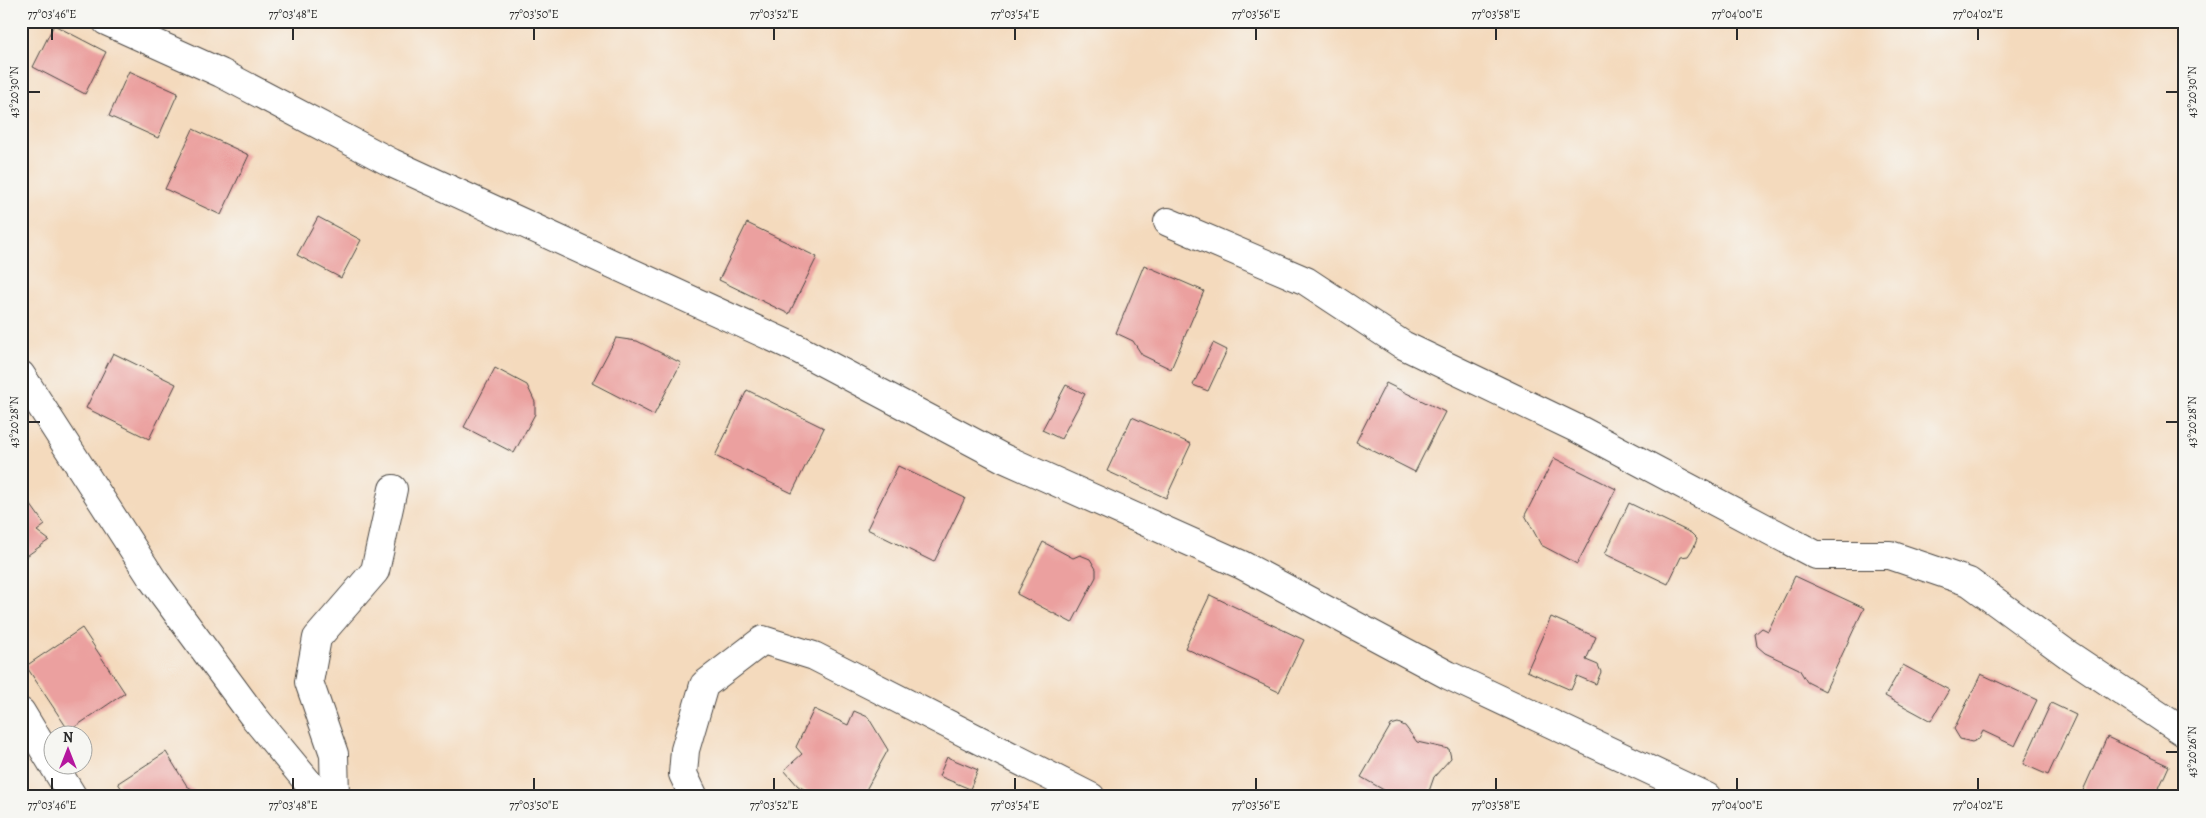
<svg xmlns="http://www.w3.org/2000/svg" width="2206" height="818" viewBox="0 0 2206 818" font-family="Alegreya,serif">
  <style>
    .building { fill: #eba09f }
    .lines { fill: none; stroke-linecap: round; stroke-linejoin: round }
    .minor-casing { stroke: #494541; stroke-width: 30 }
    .minor { stroke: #fff; stroke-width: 28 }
    .ticks { fill: none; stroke: #2b2b2b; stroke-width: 2 }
    .neatline { fill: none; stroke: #2b2b2b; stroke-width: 2 }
    .ticks-label { font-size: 12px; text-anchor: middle; fill: #2b2b2b }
  </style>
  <rect width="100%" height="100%" fill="#f6f6f2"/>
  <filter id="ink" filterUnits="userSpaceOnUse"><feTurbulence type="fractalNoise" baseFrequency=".02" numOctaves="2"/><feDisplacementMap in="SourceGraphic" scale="10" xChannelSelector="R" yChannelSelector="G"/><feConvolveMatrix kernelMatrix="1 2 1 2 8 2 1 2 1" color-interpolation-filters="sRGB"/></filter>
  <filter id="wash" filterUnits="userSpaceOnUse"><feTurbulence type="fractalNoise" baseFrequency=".0096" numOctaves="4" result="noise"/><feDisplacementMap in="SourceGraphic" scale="20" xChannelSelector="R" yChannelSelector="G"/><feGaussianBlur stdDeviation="1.12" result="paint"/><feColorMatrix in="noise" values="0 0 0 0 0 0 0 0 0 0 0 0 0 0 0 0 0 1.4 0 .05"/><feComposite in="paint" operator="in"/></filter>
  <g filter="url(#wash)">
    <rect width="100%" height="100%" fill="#f4dabd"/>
    <g id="blocks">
      <g class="building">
        <path d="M 54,25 L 106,52 L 85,94 L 33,67 Z"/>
        <path d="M 129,71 L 178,93 L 158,138 L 109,116 Z"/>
        <path d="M 193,129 L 249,155 L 221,215 L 165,189 Z"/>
        <path d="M 318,217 L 361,240 L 341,278 L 297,255 Z"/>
        <path d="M 747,223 L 817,257 L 789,314 L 719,280 Z"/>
        <path d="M 1144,265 L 1204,291 L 1171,369 L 1142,355 L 1133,341 L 1116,333 Z"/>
        <path d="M 616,338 L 637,341 L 681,363 L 654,415 L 592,383 Z"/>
        <path d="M 1213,343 L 1227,350 L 1208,391 L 1193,385 Z"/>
        <path d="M 113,353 L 176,384 L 149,439 L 86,408 Z"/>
        <path d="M 495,368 L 527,385 L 535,402 L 535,414 L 514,453 L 464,427 Z"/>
        <path d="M 1386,383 L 1445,412 L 1415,472 L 1356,442 Z"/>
        <path d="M 1066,385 L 1085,394 L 1061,439 L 1042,430 Z"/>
        <path d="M 747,390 L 824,428 L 792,493 L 715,456 Z"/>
        <path d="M 1132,417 L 1191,444 L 1166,498 L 1107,471 Z"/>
        <path d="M 1554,458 L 1616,489 L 1577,564 L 1541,545 L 1525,515 Z"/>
        <path d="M 898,466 L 965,498 L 934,562 L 867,529 Z"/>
        <path d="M 21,491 L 45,525 L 37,531 L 49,540 L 21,560 Z"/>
        <path d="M 1629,503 L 1691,533 L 1697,539 L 1694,547 L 1688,556 L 1681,557 L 1668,584 L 1605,554 Z"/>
        <path d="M 1043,542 L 1073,558 L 1080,555 L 1090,559 L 1096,569 L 1096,577 L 1072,623 L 1017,594 Z"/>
        <path d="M 1795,576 L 1864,608 L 1825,691 L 1807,682 L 1799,669 L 1765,653 L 1757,646 L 1755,634 L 1762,628 L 1768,631 Z"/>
        <path d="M 1210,595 L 1304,640 L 1279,692 L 1185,648 Z"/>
        <path d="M 1551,617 L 1596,637 L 1586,660 L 1598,665 L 1601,672 L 1596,684 L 1577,676 L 1571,690 L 1527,671 Z"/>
        <path d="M 82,628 L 125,693 L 69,731 L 26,666 Z"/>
        <path d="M 1903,665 L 1949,690 L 1931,721 L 1885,696 Z"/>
        <path d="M 1981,674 L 2037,700 L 2015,746 L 1983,731 L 1979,739 L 1972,742 L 1960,739 L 1954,729 Z"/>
        <path d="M 2051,703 L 2076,715 L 2048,775 L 2023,764 Z"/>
        <path d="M 814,709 L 848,725 L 854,711 L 868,717 L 888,750 L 862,797 L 818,797 L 798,786 L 784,770 L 802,754 L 796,747 Z"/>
        <path d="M 1398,723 L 1405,726 L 1417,742 L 1449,749 L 1451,758 L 1434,777 L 1427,797 L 1396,797 L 1361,777 L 1391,725 Z"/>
        <path d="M 2107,737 L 2169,766 L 2155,797 L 2086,797 L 2081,795 Z"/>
        <path d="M 166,752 L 187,786 L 205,797 L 127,797 L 118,783 Z"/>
        <path d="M 947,757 L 978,770 L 970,789 L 939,776 Z"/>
      </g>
    </g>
  </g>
  <g filter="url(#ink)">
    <use href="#blocks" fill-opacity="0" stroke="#494541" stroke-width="1"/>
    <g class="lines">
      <defs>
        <g id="minor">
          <path d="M 106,21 L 221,73 L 392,163 L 796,348 L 1003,458 L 1242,565 L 1448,675 L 1707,797"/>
          <path d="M 1168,222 L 1306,281 L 1403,345 L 1580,430 L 1816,555 L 1890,555 L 1969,582 L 2070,656 L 2185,733"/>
          <path d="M 21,375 L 153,580 L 254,717 L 320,797"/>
          <path d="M 21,712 L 52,763"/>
          <path d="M 54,766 L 73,797"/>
          <path d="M 335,797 L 334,754 L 309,682 L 317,638 L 375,571 L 393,489"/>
          <path d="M 694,797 L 683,774 L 685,750 L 704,685 L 763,640 L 814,656 L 1091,797"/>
        </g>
      </defs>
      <use href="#minor" class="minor-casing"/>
      <use href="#minor" class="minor"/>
    </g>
  </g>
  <path class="ticks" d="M 52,28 L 52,40M 293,28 L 293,40M 534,28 L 534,40M 774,28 L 774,40M 1015,28 L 1015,40M 1256,28 L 1256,40M 1496,28 L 1496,40M 1737,28 L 1737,40M 1978,28 L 1978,40M 28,92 L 40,92M 2166,92 L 2178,92M 28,422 L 40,422M 2166,422 L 2178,422M 2166,752 L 2178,752M 52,778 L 52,790M 293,778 L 293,790M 534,778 L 534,790M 774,778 L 774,790M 1015,778 L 1015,790M 1256,778 L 1256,790M 1496,778 L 1496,790M 1737,778 L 1737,790M 1978,778 L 1978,790"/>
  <rect width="2206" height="818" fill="none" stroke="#f6f6f2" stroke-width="55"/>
  <g transform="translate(68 750)"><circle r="24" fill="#f6f6f2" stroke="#a5a5a2"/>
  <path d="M0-4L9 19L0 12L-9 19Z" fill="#b5179e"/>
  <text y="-8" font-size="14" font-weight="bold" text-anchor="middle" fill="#2b2b2b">N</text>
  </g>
  <rect x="28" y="28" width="2150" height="762" class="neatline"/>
  <g class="ticks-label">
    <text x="52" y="18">77°03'46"E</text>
    <text x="293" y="18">77°03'48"E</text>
    <text x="534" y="18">77°03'50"E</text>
    <text x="774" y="18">77°03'52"E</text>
    <text x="1015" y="18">77°03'54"E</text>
    <text x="1256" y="18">77°03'56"E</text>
    <text x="1496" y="18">77°03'58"E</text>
    <text x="1737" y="18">77°04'00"E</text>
    <text x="1978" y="18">77°04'02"E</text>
    <text transform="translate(14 92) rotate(-90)" y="4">43°20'30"N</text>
    <text transform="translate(2192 92) rotate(-90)" y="4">43°20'30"N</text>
    <text transform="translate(14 422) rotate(-90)" y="4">43°20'28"N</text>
    <text transform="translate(2192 422) rotate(-90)" y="4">43°20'28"N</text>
    <text transform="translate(2192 752) rotate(-90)" y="4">43°20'26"N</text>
    <text x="52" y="809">77°03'46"E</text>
    <text x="293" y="809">77°03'48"E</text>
    <text x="534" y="809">77°03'50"E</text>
    <text x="774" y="809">77°03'52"E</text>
    <text x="1015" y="809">77°03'54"E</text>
    <text x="1256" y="809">77°03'56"E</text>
    <text x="1496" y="809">77°03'58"E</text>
    <text x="1737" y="809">77°04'00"E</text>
    <text x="1978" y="809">77°04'02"E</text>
  </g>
</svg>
